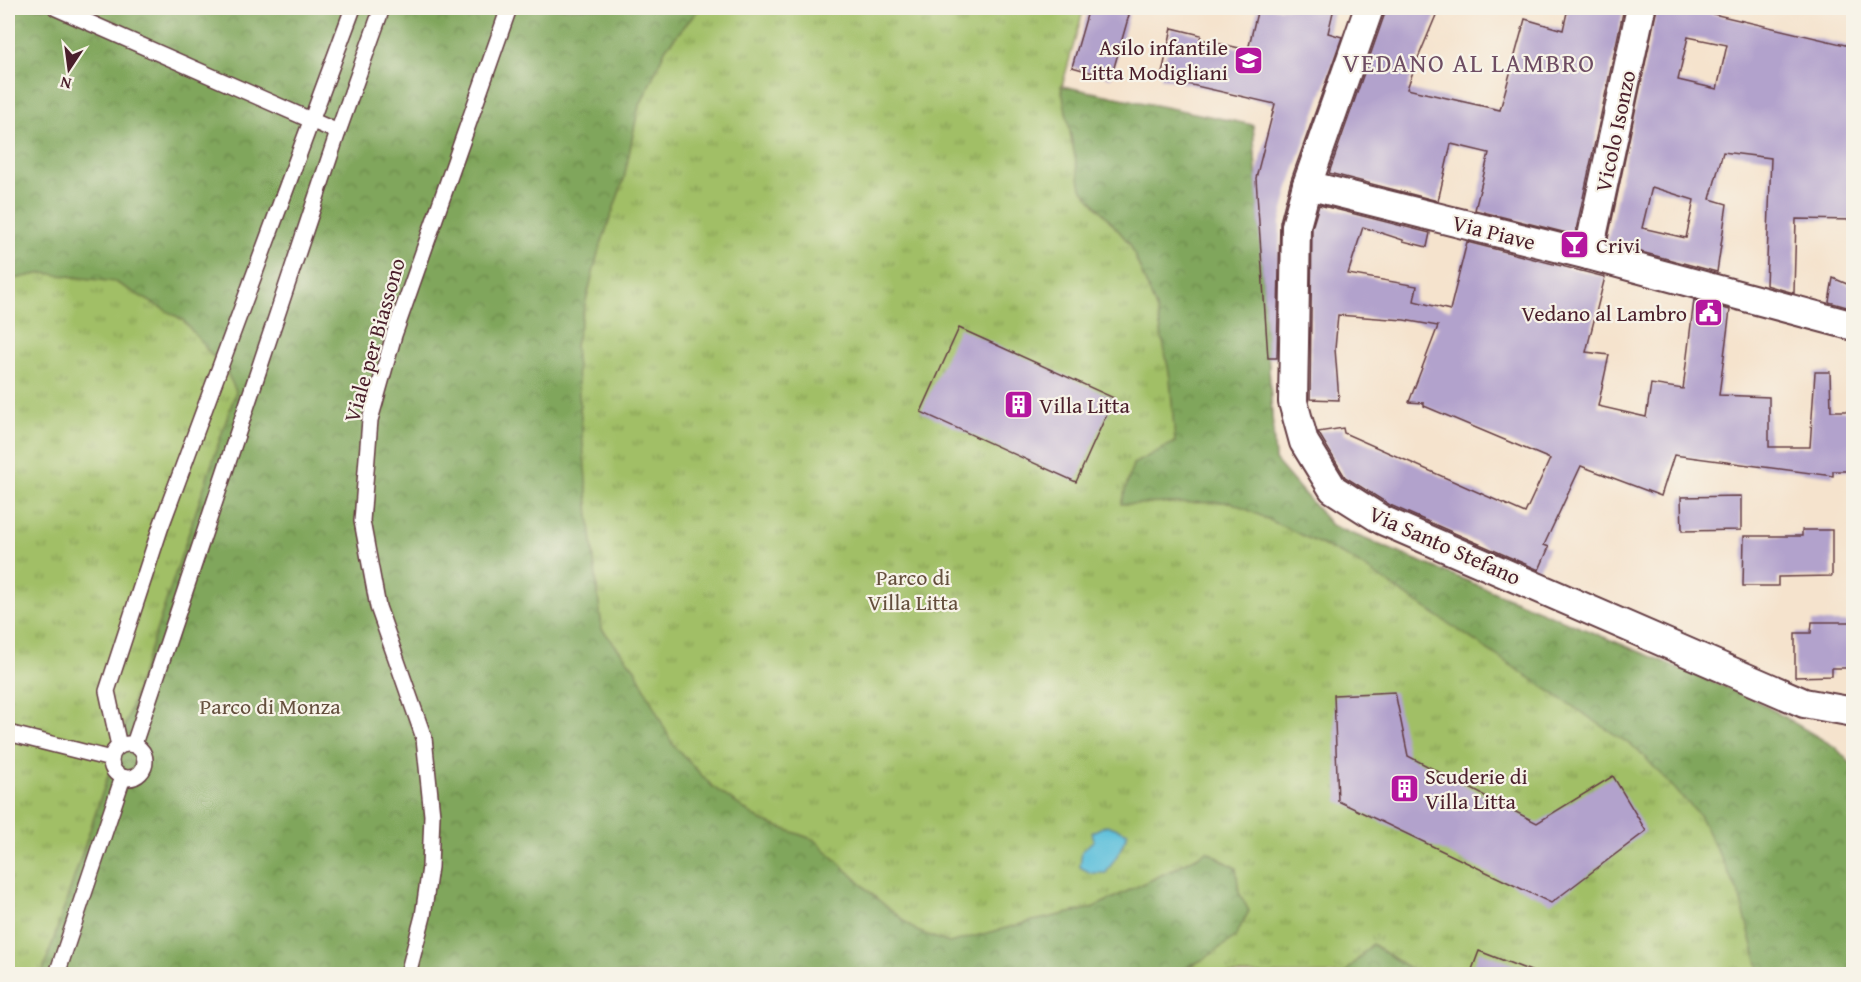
<svg xmlns="http://www.w3.org/2000/svg" width="1861" height="982" viewBox="0 0 1861 982" font-family="'Gentium Book Plus',serif">
  <style>
    .grass { fill: url(#grass-tufts); stroke: #766f48; stroke-width: 1.5 }
    .forest { fill: url(#forest-crowns); stroke: #656243; stroke-width: 1.5 }
    .water { fill: #5dc0db; stroke: #547083; stroke-width: 1.5 }
    .building { fill: #b2a2cc; fill-rule: evenodd }
    .lines { fill: none; stroke-linecap: round; stroke-linejoin: round }
    .lane-casing { stroke: #643c43; stroke-width: 18 }
    .street-casing { stroke: #643c43; stroke-width: 32 }
    .lane { stroke: #fff; stroke-width: 15 }
    .street { stroke: #fff; stroke-width: 28 }
    .labels { text-anchor: middle; stroke-width: 4.5; stroke-linejoin: round; paint-order: stroke }
    .poi-label { font-size: 22px; fill: #4a1f2b; stroke: #f7f3e8; text-anchor: start }
    .street-label { font-size: 22px; fill: #4a1f2b; stroke: #f7f3e8 }
    .park-label { font-size: 22px; fill: #644f3d; stroke: #f7f3e8 }
    .quarter-label { font-size: 26px; letter-spacing: 1.5px; fill: #6e4d63; stroke: #f7f3e8 }
  </style>
  <defs>
    <pattern id="grass-tufts" width="24" height="20" patternUnits="userSpaceOnUse" patternTransform="scale(1.5)"><rect width="24" height="20" fill="#a1bf66"/><path d="M3 7l-1-3M5 7V3M7 7l1-3M15 17l-1-3M17 17v-4M19 17l1-3" fill="none" stroke="#859b54"/></pattern>
    <pattern id="forest-crowns" width="20" height="18" patternUnits="userSpaceOnUse" patternTransform="scale(1.5)"><rect width="20" height="18" fill="#80a65b"/><path d="M2 6a3 3 0 1 1 6 0M12 15a3 3 0 1 1 6 0" fill="none" stroke="#6b874b"/></pattern>
  </defs>
  <rect width="100%" height="100%" fill="#f7f3e8"/>
  <filter id="ink" filterUnits="userSpaceOnUse"><feTurbulence type="fractalNoise" baseFrequency=".0167" numOctaves="2"/><feDisplacementMap in="SourceGraphic" scale="12" xChannelSelector="R" yChannelSelector="G"/><feConvolveMatrix kernelMatrix="1 2 1 2 8 2 1 2 1" color-interpolation-filters="sRGB"/></filter>
  <filter id="wash" filterUnits="userSpaceOnUse"><feTurbulence type="fractalNoise" baseFrequency=".008" numOctaves="4" result="noise"/><feDisplacementMap in="SourceGraphic" scale="24" xChannelSelector="R" yChannelSelector="G"/><feGaussianBlur stdDeviation="1.35" result="paint"/><feColorMatrix in="noise" values="0 0 0 0 0 0 0 0 0 0 0 0 0 0 0 0 0 1.4 0 .05"/><feComposite in="paint" operator="in"/></filter>
  <g filter="url(#wash)">
    <rect width="100%" height="100%" fill="#f5e3cd"/>
    <path class="grass" d="M 8,8 L 1084,8 L 1062,86 L 1253,125 L 1275,460 L 1331,525 L 1752,698 L 1835,747 L 1853,766 L 1853,974 L 8,974 Z"/>
    <g class="forest">
      <path d="M 8,8 L 700,8 L 666,48 L 638,110 L 624,179 L 598,253 L 575,345 L 589,516 L 602,629 L 635,669 L 673,745 L 713,787 L 762,821 L 815,840 L 875,897 L 917,931 L 949,943 L 1029,922 L 1092,908 L 1176,868 L 1207,851 L 1236,868 L 1239,892 L 1249,911 L 1235,937 L 1204,959 L 1174,974 L 42,974 L 236,391 L 228,375 L 183,320 L 115,282 L 43,273 L 9,280 L 8,287 Z"/>
      <path d="M 1061,86 L 1253,125 L 1275,460 L 1331,525 L 1752,698 L 1835,747 L 1853,766 L 1853,974 L 1759,974 L 1759,968 L 1739,894 L 1699,815 L 1638,750 L 1350,558 L 1231,502 L 1121,504 L 1133,464 L 1175,442 L 1170,378 L 1157,311 L 1130,244 L 1081,188 Z"/>
      <path d="M 1372,944 L 1418,974 L 1344,974 Z"/>
    </g>
    <path class="water" d="M 1107,825 L 1128,833 L 1118,854 L 1106,873 L 1091,873 L 1080,867 L 1082,851 L 1094,840 L 1092,832 Z"/>
    <g id="blocks">
      <g class="building">
        <path d="M 1089,8 L 1131,8 L 1111,78 L 1072,67 Z"/>
        <path d="M 1258,8 L 1334,8 L 1328,33 L 1342,37 L 1291,180 L 1280,222 L 1277,358 L 1268,358 L 1256,178 L 1275,104 L 1161,78 L 1172,28 L 1201,35 L 1200,39 L 1248,50 Z"/>
        <path d="M 1385,8 L 1439,8 L 1416,63 L 1407,89 L 1500,110 L 1525,19 L 1563,30 L 1568,8 L 1624,8 L 1575,235 L 1475,210 L 1489,153 L 1451,144 L 1438,201 L 1329,173 L 1385,13 Z"/>
        <path d="M 1657,8 L 1697,8 L 1696,10 L 1854,47 L 1854,220 L 1796,219 L 1794,293 L 1766,285 L 1771,158 L 1723,152 L 1710,199 L 1727,204 L 1717,272 L 1607,243 ZM 1688,37 L 1727,45 L 1717,89 L 1678,80 ZM 1652,187 L 1694,200 L 1686,238 L 1642,228 Z"/>
        <path d="M 1319,205 L 1430,233 L 1427,247 L 1403,241 L 1403,240 L 1363,227 L 1348,274 L 1417,286 L 1414,301 L 1450,310 L 1467,242 L 1605,277 L 1586,352 L 1609,355 L 1598,406 L 1646,417 L 1651,384 L 1683,389 L 1694,300 L 1730,310 L 1719,395 L 1769,397 L 1769,447 L 1810,447 L 1815,372 L 1830,372 L 1831,411 L 1854,411 L 1854,471 L 1833,471 L 1833,476 L 1674,455 L 1661,496 L 1581,466 L 1544,545 L 1549,547 L 1539,570 L 1390,505 L 1345,477 L 1318,432 L 1343,428 L 1344,433 L 1525,513 L 1550,459 L 1424,406 L 1424,403 L 1409,402 L 1438,326 L 1404,320 L 1338,315 L 1335,349 L 1339,400 L 1310,399 L 1312,228 Z"/>
        <path d="M 1833,278 L 1854,287 L 1854,309 L 1829,302 Z"/>
        <path d="M 959,328 L 1114,398 L 1076,482 L 921,412 Z"/>
        <path d="M 1741,496 L 1741,530 L 1682,531 L 1681,497 Z"/>
        <path d="M 1802,530 L 1832,530 L 1832,576 L 1778,577 L 1778,586 L 1743,586 L 1744,536 L 1802,536 Z"/>
        <path d="M 1812,622 L 1854,622 L 1854,668 L 1832,668 L 1832,676 L 1795,677 L 1795,633 L 1811,633 Z"/>
        <path d="M 1395,692 L 1408,756 L 1537,823 L 1613,776 L 1646,831 L 1551,903 L 1338,801 L 1334,695 Z"/>
        <path d="M 1479,951 L 1536,973 L 1536,975 L 1470,975 Z"/>
      </g>
    </g>
  </g>
  <g filter="url(#ink)">
    <use href="#blocks" fill-opacity="0" stroke="#643c43" stroke-width="1.5"/>
    <g class="lines">
      <defs>
        <g id="lane">
          <path d="M 56,8 L 338,132"/>
          <path d="M 8,733 L 111,759"/>
          <circle cx="128" cy="761" r="17"/>
          <path d="M 134,744 L 338,132 L 382,8"/>
          <path d="M 119,746 L 107,691 L 160,529 L 353,8"/>
          <path d="M 57,974 L 123,777"/>
          <path d="M 408,974 L 423,916 L 430,867 L 432,815 L 424,738 L 378,607 L 362,521 L 370,420 L 394,335 L 509,8"/>
        </g>
        <g id="street">
          <path d="M 1369,8 L 1307,185 L 1296,226 L 1293,402 L 1304,442 L 1333,489 L 1382,520 L 1804,703 L 1848,711 L 1854,711"/>
          <path d="M 1307,185 L 1588,255 L 1854,326"/>
          <path d="M 1588,255 L 1641,8"/>
        </g>
      </defs>
      <use href="#lane" class="lane-casing"/>
      <use href="#street" class="street-casing"/>
      <use href="#lane" class="lane"/>
      <use href="#street" class="street"/>
    </g>
  </g>
  <defs>
    <symbol id="school-square" viewBox="-11 -11 22 22"><rect x="-9" y="-9" width="18" height="18" rx="4" fill="#b5179e" stroke="#f7f3e8"/><path d="M0-5L7-2L0 1L-7-2ZM-4 1L0 2.5L4 1V4Q0 6-4 4Z" fill="#fff"/></symbol>
    <symbol id="bar-square" viewBox="-11 -11 22 22"><rect x="-9" y="-9" width="18" height="18" rx="4" fill="#b5179e" stroke="#f7f3e8"/><path d="M-6-5H6L.8 .8V4.5H3.5V6h-7V4.5H-.8V.8Z" fill="#fff"/></symbol>
    <symbol id="civic-square" viewBox="-11 -11 22 22"><rect x="-9" y="-9" width="18" height="18" rx="4" fill="#b5179e" stroke="#f7f3e8"/><path d="M-.6-6.5H3V-4.5H.6V-3L4-1V1h2V6H-6V1h2V-1L-.6-3ZM-1.2 2.5V6h2.4V2.5Z" fill="#fff"/></symbol>
    <symbol id="building-square" viewBox="-11 -11 22 22"><rect x="-9" y="-9" width="18" height="18" rx="4" fill="#b5179e" stroke="#f7f3e8"/><path d="M-4-6H4V6H1V3H-1V6H-4ZM-2.5-4.3h1.7v1.8h-1.7ZM.8-4.3h1.7v1.8H.8ZM-2.5-1h1.7V.8h-1.7ZM.8-1h1.7V.8H.8Z" fill="#fff"/></symbol>
  </defs>
  <g fill-rule="evenodd">
    <use href="#school-square" x="1232" y="44" width="33" height="33"/>
    <use href="#bar-square" x="1558" y="228" width="33" height="33"/>
    <use href="#civic-square" x="1692" y="296" width="33" height="33"/>
    <use href="#building-square" x="1002" y="388" width="33" height="33"/>
    <use href="#building-square" x="1388" y="772" width="33" height="33"/>
  </g>
  <g class="labels">
    <g class="poi-label">
      <text x="1228" y="55" text-anchor="end">Asilo infantile<tspan x="1228" dy="25">Litta Modigliani</tspan></text>
      <text x="1596" y="253">Crivi</text>
      <text x="1687" y="321" text-anchor="end">Vedano al Lambro</text>
      <text x="1039" y="413">Villa Litta</text>
      <text x="1425" y="784">Scuderie di<tspan x="1425" dy="25">Villa Litta</tspan></text>
    </g>
    <g class="street-label">
      <text transform="translate(1615 131) rotate(-78)" y="8">Vicolo Isonzo</text>
      <text transform="translate(1494 232) rotate(14)" y="8">Via Piave</text>
      <text transform="translate(374 340) rotate(-74)" y="8">Viale per Biassono</text>
      <text transform="translate(1445 545) rotate(24)" y="8">Via Santo Stefano</text>
    </g>
    <g class="park-label">
      <text x="913" y="585">Parco di<tspan x="913" dy="25">Villa Litta</tspan></text>
      <text x="270" y="714">Parco di Monza</text>
    </g>
    <g class="quarter-label">
      <text x="1469" y="72">VEDANO AL LAMBRO</text>
    </g>
  </g>
  <rect width="1861" height="982" fill="none" stroke="#f7f3e8" stroke-width="30"/>
  <g transform="translate(69 69) rotate(193)" stroke="#f7f3e8" stroke-width="4.5" paint-order="stroke">
  <path d="M0-4.5L10 22L0 15L-10 22Z" fill="#4a1f2b"/>
  <text y="-9" font-size="16" font-weight="bold" text-anchor="middle" fill="#4a1f2b">N</text>
  </g>
</svg>
